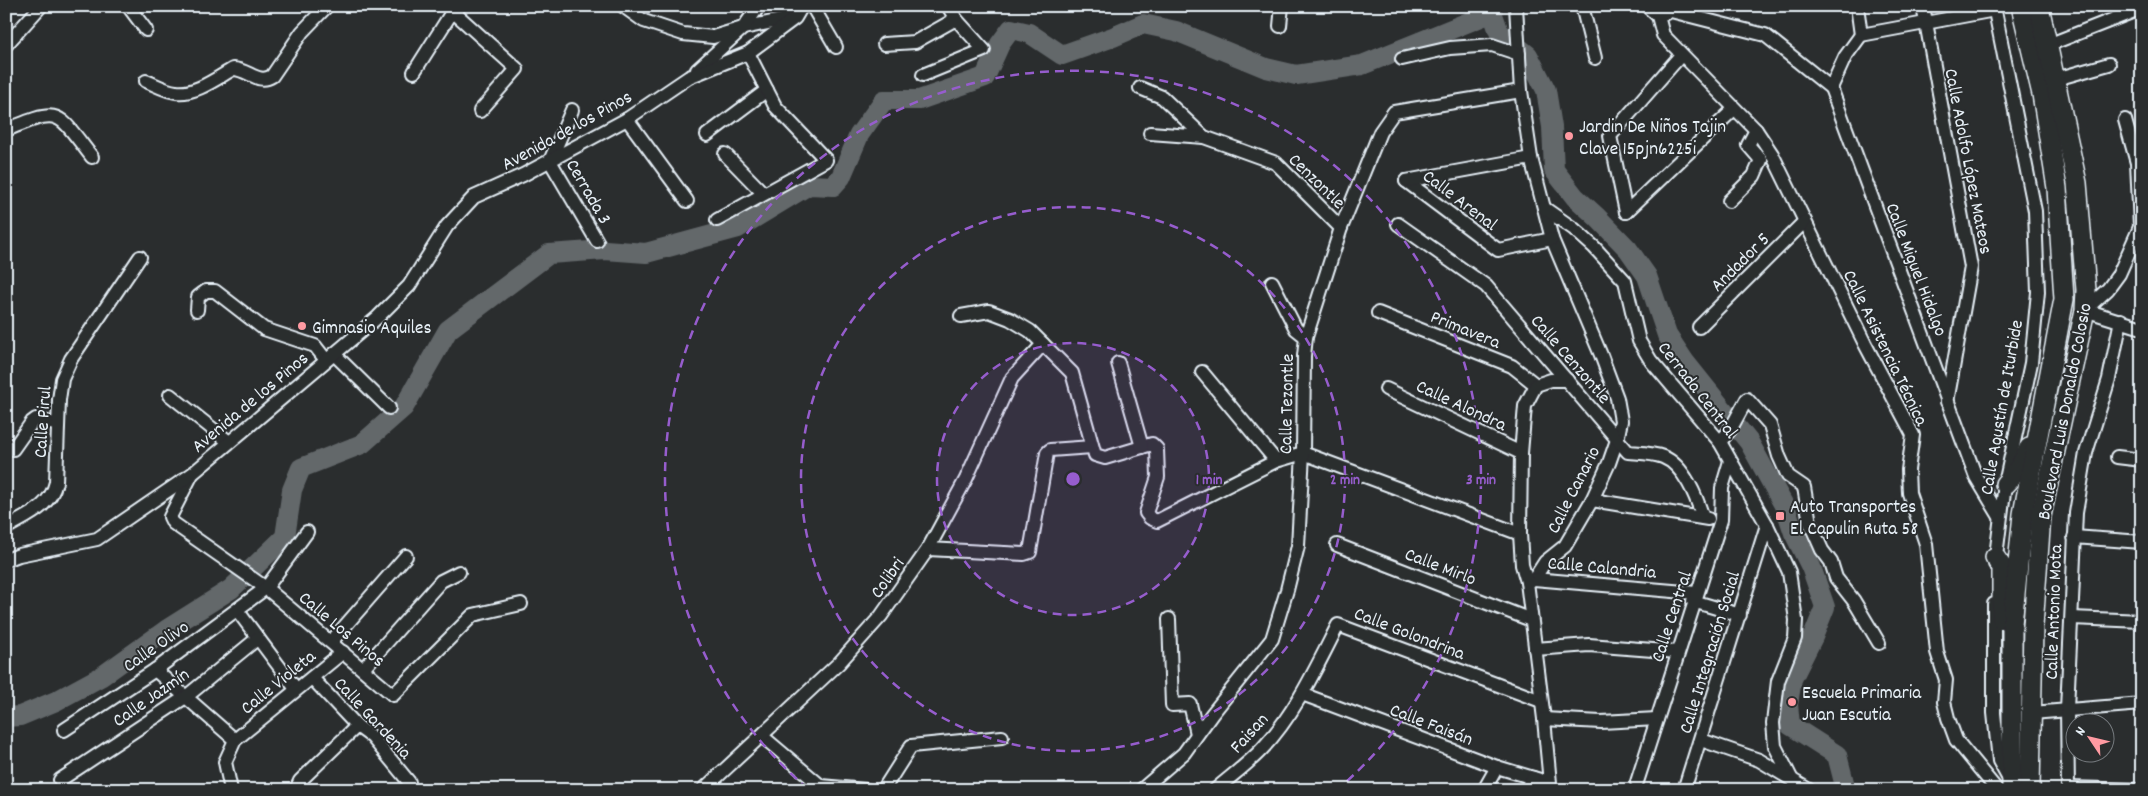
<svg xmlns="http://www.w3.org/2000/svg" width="2148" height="796" viewBox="0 0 2148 796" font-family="Dekko,sans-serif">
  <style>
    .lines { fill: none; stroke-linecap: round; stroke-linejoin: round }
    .river { stroke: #63686b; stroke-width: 20 }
    .minor-casing { stroke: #e8f1f8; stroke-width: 16 }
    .highway-casing { stroke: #e8f1f8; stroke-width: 22 }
    .minor { stroke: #2a2d2e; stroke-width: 12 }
    .highway { stroke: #2a2d2e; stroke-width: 19 }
    .ring { fill: none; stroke: #965dcd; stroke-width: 2.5; stroke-dasharray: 9 6 }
    .poi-dot { fill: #ff9aa2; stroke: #2a2d2e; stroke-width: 2 }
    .labels { text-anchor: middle; stroke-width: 4; stroke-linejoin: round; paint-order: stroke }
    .poi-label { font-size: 19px; fill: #e8f1f8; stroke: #2a2d2e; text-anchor: start }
    .street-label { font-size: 19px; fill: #e8f1f8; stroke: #2a2d2e }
    .centre { fill: #965dcd; stroke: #2a2d2e; stroke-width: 2.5 }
    .ring-label { font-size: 15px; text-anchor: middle; font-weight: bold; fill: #965dcd; stroke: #2a2d2e; stroke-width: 4; stroke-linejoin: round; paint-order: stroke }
  </style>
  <rect width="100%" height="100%" fill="#2a2d2e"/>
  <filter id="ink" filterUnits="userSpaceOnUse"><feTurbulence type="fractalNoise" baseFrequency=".02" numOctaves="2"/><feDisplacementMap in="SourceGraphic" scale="10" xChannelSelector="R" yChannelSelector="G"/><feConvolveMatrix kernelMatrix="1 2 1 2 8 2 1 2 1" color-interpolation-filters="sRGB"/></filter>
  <g filter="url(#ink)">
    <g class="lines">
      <g class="river">
        <path d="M 1490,6 L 1499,32 L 1528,55 L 1546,90 L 1552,127 L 1554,170 L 1575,197 L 1597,217 L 1628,249 L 1647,276 L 1667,335 L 1685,362 L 1749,442 L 1786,509 L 1794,533 L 1811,567 L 1825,607 L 1813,637 L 1792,679 L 1788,704 L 1790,725 L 1837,755 L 1846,790"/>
        <path d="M 6,717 L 20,716 L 56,701 L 102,676 L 166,630 L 231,589 L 285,537 L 292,490 L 301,468 L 362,444 L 404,407 L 448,330 L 549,254 L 605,250 L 646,253 L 738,228 L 809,185 L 833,186 L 841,177 L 859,135 L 884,100 L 919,100 L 985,77 L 1000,44 L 1011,29 L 1029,33 L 1062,55 L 1113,37 L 1143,24 L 1176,31 L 1266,68 L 1296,75 L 1362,65 L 1491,13"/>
      </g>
      <defs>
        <g id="minor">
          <path d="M 128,6 L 146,30"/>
          <path d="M 447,6 L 517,69 L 480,111"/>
          <path d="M 623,6 L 644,21 L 683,34 L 713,37 L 743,28 L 792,18"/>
          <path d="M 812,6 L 836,47"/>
          <path d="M 1516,6 L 1521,91 L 1531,158 L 1552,239 L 1601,355 L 1617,398 L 1621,421 L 1617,440 L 1609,463 L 1592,500 L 1565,546 L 1545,562 L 1534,579 L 1527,582"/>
          <path d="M 1582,6 L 1595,58"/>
          <path d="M 1647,6 L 1658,16"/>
          <path d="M 1857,6 L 1861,35"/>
          <path d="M 1923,6 L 1971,267 L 1947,402"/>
          <path d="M 1994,6 L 2035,211 L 2038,292 L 2031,363 L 2005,484 L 1995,564"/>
          <path d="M 1658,16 L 1663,35 L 1756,130 L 1772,154 L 1865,344 L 1913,435 L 1908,470 L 1909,493 L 1926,544 L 1937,652 L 1946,680 L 1944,702 L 1948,718 L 1956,740 L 1997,790"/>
          <path d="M 1658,16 L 1671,11 L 1765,35 L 1831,88"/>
          <path d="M 1280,26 L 1282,6"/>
          <path d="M 1861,35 L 1845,57 L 1831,88 L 1976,477 L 2000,517"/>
          <path d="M 1861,35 L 1995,10"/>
          <path d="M 884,44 L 915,42 L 956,19"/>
          <path d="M 6,45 L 41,6"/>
          <path d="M 2048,45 L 2142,8"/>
          <path d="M 1402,59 L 1450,48 L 1492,45 L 1519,54"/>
          <path d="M 697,70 L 743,28 L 759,6"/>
          <path d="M 414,72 L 452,12 L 459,6"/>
          <path d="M 923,75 L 984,50 L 956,19 L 948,6"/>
          <path d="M 2056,79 L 2109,64"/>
          <path d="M 146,81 C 156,85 166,91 176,92 C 195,95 217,78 233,69 C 248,69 258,85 272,76 L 302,32 L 327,6"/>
          <path d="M 1140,88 L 1162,97 L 1204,137 L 1276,163 L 1341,228"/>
          <path d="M 572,110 L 550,161 L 597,241"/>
          <path d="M 627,119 L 687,201"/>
          <path d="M 6,130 C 62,107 56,111 92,157"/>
          <path d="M 1150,133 L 1204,137"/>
          <path d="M 707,135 L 767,90"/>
          <path d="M 725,154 L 763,193"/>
          <path d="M 1406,181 L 1498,250 L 1552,239"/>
          <path d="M 1406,181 L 1531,158"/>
          <path d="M 1729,201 L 1754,176 L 1761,160 L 1748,145 L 1756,130"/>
          <path d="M 1544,208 L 1574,229 L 1594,247 L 1625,281 L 1639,341 L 1651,361 L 1720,442 L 1767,525 L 1789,572 L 1796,620 L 1795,638 L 1778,681 L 1773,723 L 1775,746 L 1791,778"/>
          <path d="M 1626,212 L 1610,136 L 1681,55"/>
          <path d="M 1626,212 L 1734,109"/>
          <path d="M 717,220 L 826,160 L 775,106 L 748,53"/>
          <path d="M 1398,224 L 1486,286 L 1628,452 C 1640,453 1653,453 1663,457 C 1684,465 1697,498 1703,518"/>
          <path d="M 1272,282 L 1296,329 L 1306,337"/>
          <path d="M 197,310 L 198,297 L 206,291 L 215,291 L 264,329 L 315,346 L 326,360"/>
          <path d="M 2085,310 L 2108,289 L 2119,274 L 2140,227 L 2137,163 L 2125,120"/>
          <path d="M 2085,310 L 2142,328"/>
          <path d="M 1378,313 L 1512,366 L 1536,385"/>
          <path d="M 961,316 L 989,311 L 1010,319 L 1030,331 L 1072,373 L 1095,455 L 1105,458 L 1152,444 L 1157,449 L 1158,477 L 1146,513 L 1150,518 L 1157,521 L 1276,461 L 1303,453"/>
          <path d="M 1699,327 L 1805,221"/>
          <path d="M 334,354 L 389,408"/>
          <path d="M 1118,363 L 1142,447"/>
          <path d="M 1202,372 L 1276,461"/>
          <path d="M 1386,389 L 1521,453"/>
          <path d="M 170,395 L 229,442"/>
          <path d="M 1720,442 L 1730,430 L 1747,399 L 1770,425 L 1779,456 L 1788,476 L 1804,487 L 1810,523 L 1822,550 L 1831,562 L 1836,578 L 1854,601 L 1879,643"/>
          <path d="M 6,448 L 13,449 L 32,422 L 36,419 L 58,425"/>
          <path d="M 1303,453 L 1520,534"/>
          <path d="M 2117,457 L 2142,460"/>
          <path d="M 191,476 L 170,517 L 173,523 L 266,588 L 393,695 L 473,615 L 521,604"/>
          <path d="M 1592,500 L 1708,519"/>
          <path d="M 6,528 C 27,515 50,508 56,482 L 59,400 L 62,379 L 71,359 L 140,257"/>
          <path d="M 2074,537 L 2142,542"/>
          <path d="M 1337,545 L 1531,620"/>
          <path d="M 928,549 L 1024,554 L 1030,552 L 1047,453 L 1050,450 L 1092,447"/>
          <path d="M 6,560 L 19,555 L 97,539 L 192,474 L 378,317 L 409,286 L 447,226 L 474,197 L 523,175 L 627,119 L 689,77 L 748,53 L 795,18 L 802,6"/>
          <path d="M 1534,579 L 1696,593"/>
          <path d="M 1693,601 L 1740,615"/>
          <path d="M 1994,604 L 1994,713 L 1999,761 L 2011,783"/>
          <path d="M 237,610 L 296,689"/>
          <path d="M 2072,618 L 2142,621"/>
          <path d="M 1169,619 L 1172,705 L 1190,704 L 1197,734"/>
          <path d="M 331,642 L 406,556"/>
          <path d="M 1535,649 L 1589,645 L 1678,652"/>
          <path d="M 363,669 L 441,581 L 459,572"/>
          <path d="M 155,670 L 235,740"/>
          <path d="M 312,678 L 357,726 L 372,737 L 409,782"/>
          <path d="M 1302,694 L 1497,767 L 1550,783 L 1544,719 L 1527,582 L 1522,565 L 1520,534 L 1521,453 L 1525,406 L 1536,385 L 1551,380 L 1567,380"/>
          <path d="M 2032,713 L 2142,704"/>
          <path d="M 1544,719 L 1601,722 L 1657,719"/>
          <path d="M 64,730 L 155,670 L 266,588 L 307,532"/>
          <path d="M 762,736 L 821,786 L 866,790"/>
          <path d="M 1701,740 L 1759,760 L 1809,790"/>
          <path d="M 60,780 L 187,696 L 258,638"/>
          <path d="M 1637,782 L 1721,520 L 1722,488 L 1730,461"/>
          <path d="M 2068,788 L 2142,790"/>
          <path d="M 231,790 L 225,762 L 235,740 L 343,652"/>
          <path d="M 296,790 L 300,781 L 357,726"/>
          <path d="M 703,790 L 839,663 L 881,616 L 928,549 L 966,479 L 1012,378 L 1043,344"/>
          <path d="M 883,790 L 911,746 L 1002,737"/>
          <path d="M 1141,790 L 1184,753 L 1212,714 L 1272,639 L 1287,590 L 1298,546 L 1303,453 L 1304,356 L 1306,337 L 1341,228 L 1380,132 L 1394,112 L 1521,91"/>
          <path d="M 1215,790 C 1231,776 1248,764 1262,749 C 1295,714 1316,668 1338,625 L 1541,701"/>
          <path d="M 1484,790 L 1497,767"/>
          <path d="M 1525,790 L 1533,778"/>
          <path d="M 1684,790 L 1767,525"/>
          <path d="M 2068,790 L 2067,709 L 2076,513 L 2086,453 L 2109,379 L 2121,320"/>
        </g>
        <g id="highway">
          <path d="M 2005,484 C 2016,473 2023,463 2029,448"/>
          <path d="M 1995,557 L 2002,567 L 2002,619"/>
          <path d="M 2012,790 L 2012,624 L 2023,514 L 2064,299 L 2057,188 L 2042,94 L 2021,6"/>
          <path d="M 2030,790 L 2033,626 L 2041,516 L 2085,310 L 2086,290 L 2077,183 L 2039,6"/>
        </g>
      </defs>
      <use href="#minor" class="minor-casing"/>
      <use href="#highway" class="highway-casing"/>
      <use href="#minor" class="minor"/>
      <use href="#highway" class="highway"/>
    </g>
  </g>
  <circle cx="1073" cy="479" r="136" fill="#965dcd" fill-opacity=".12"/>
  <g class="ring">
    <circle cx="1073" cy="479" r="136"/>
    <circle cx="1073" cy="479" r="272"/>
    <path d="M808 789A408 408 0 1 1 1338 789"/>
  </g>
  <g class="poi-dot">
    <circle cx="1569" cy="136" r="5"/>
    <circle cx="302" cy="326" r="5"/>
    <rect x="1775" y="511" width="10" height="10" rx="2.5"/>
    <circle cx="1792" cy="702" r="5"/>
  </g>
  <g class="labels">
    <g class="poi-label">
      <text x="1579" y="132">Jardin De Niños Tajin<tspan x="1579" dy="22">Clave 15pjn6225i</tspan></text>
      <text x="312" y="333">Gimnasio Aquiles</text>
      <text x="1790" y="512">Auto Transportes<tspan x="1790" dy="22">El Capulin Ruta 58</tspan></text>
      <text x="1802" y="698">Escuela Primaria<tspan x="1802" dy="22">Juan Escutia</tspan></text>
    </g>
    <g class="street-label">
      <text transform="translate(566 129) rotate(-29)" y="7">Avenida de los Pinos</text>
      <text transform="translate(1970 161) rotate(79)" y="7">Calle Adolfo López Mateos</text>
      <text transform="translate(1318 180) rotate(44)" y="7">Cenzontle</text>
      <text transform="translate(590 191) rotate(60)" y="7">Cerrada 3</text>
      <text transform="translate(1461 199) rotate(37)" y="7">Calle Arenal</text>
      <text transform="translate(1739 261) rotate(-45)" y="7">Andador 5</text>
      <text transform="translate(1918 269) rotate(69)" y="7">Calle Miguel Hidalgo</text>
      <text transform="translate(1466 328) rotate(22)" y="7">Primavera</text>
      <text transform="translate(1887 347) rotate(64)" y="7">Calle Asistencia Técnica</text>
      <text transform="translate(1572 358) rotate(49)" y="7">Calle Cenzontle</text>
      <text transform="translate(1699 389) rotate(52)" y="7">Cerrada Central</text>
      <text transform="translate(249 401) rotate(-40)" y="7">Avenida de los Pinos</text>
      <text transform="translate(1285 404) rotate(-89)" y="7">Calle Tezontle</text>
      <text transform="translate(1462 404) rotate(25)" y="7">Calle Alondra</text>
      <text transform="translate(2000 407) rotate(-80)" y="7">Calle Agustín de Iturbide</text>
      <text transform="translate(2063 411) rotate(-79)" y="7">Boulevard Luis Donaldo Colosio</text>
      <text transform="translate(41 422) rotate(-86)" y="7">Calle Pirul</text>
      <text transform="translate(1572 489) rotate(-63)" y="7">Calle Canario</text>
      <text transform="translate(1441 565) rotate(21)" y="7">Calle Mirlo</text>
      <text transform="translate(1602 566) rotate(5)" y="7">Calle Calandria</text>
      <text transform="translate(886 577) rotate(-55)" y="7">Colibri</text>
      <text transform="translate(2052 612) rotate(-88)" y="7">Calle Antonio Mota</text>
      <text transform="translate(1670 616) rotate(-72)" y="7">Calle Central</text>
      <text transform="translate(343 628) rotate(40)" y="7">Calle Los Pinos</text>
      <text transform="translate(1410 632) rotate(21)" y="7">Calle Golondrina</text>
      <text transform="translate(155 645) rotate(-35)" y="7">Calle Olivo</text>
      <text transform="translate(1708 652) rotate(-73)" y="7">Calle Integración Social</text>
      <text transform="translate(277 681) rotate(-39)" y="7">Calle Violeta</text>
      <text transform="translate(150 696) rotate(-35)" y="7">Calle Jazmín</text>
      <text transform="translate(374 717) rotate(47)" y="7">Calle Gardenia</text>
      <text transform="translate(1432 723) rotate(21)" y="7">Calle Faisán</text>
      <text transform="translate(1248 732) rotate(-48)" y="7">Faisan</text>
    </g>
  </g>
  <circle cx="1073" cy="479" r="8" class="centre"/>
  <g class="ring-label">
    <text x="1209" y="484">1 min</text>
    <text x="1345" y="484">2 min</text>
    <text x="1481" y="484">3 min</text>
  </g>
  <rect width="2148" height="796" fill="none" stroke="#2a2d2e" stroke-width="25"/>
  <rect x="12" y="12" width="2123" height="771" fill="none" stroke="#e8f1f8" stroke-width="2" filter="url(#ink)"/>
  <g transform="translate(2090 738) rotate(305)"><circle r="24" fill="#2a2d2e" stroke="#767b7f"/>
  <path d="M0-4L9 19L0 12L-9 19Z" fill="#ff9aa2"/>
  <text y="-8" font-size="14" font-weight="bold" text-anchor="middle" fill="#e8f1f8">N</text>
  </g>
</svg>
